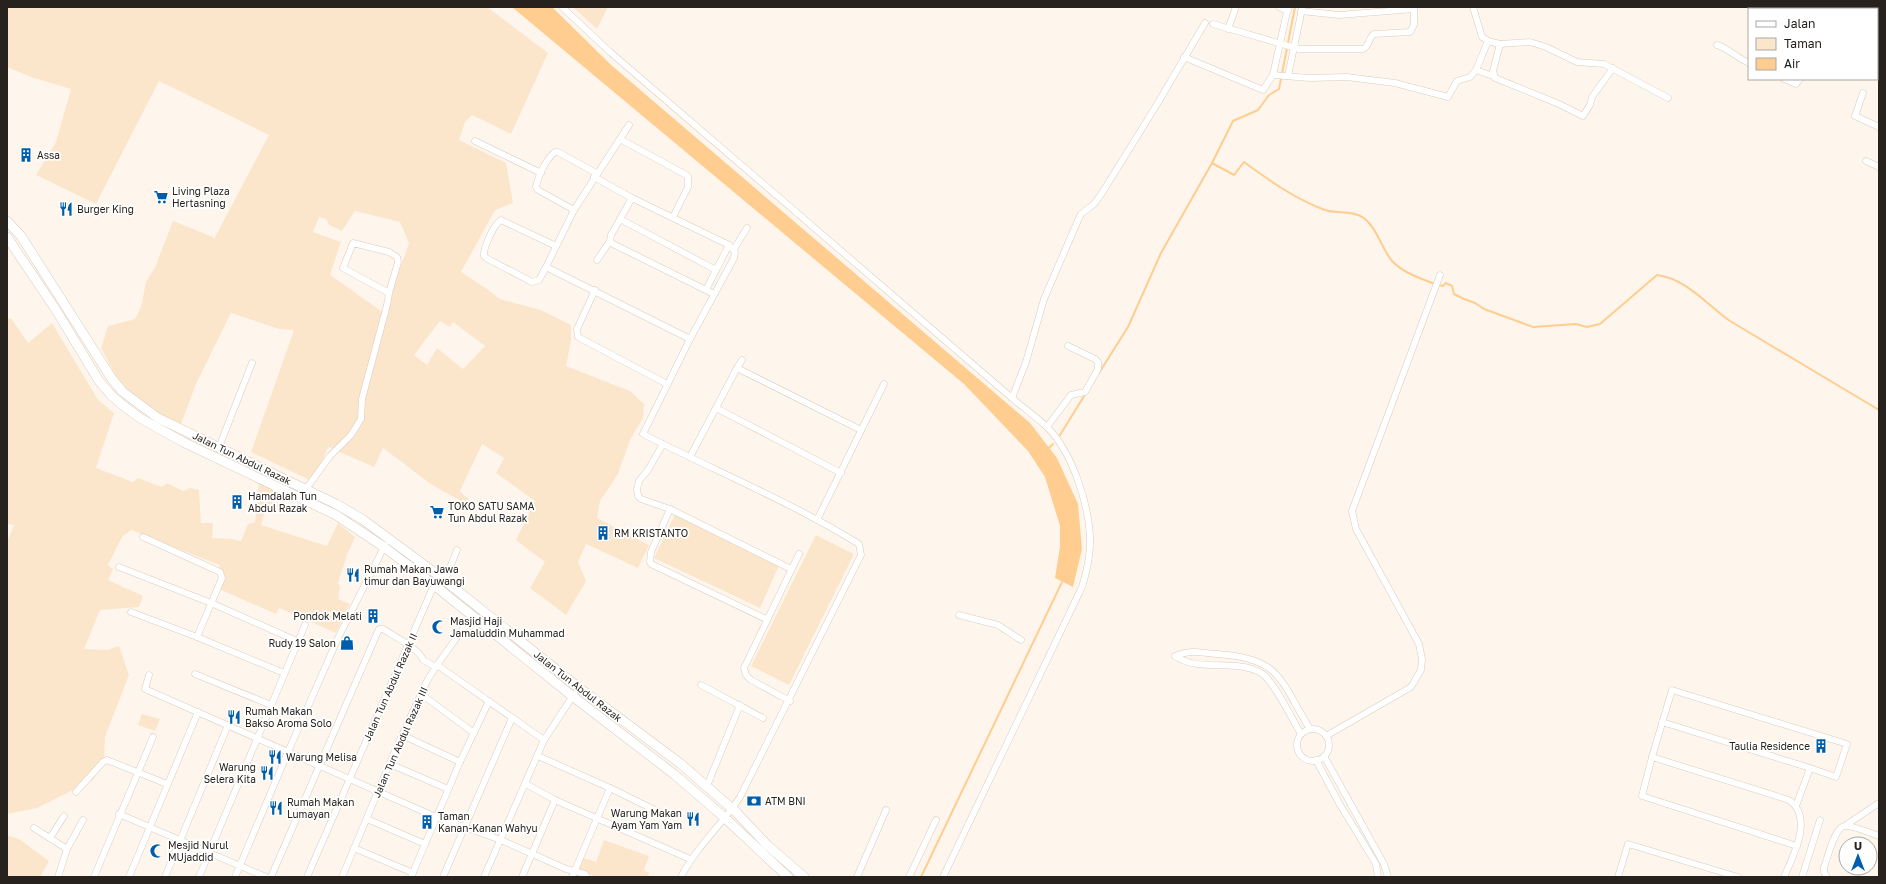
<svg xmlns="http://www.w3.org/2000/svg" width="1886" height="884" viewBox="0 0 1886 884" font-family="'Golos Text',sans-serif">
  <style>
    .green { fill: #fce6cb; fill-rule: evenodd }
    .water { fill: #ffcd8f }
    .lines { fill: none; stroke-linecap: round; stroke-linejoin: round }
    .stream { stroke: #ffcd8f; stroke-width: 2 }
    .minor-casing { stroke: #d9ccbe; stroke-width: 7 }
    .primary-casing { stroke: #d9ccbe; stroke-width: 10 }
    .minor { stroke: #fff; stroke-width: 6 }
    .primary { stroke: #fff; stroke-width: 9 }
    .labels { text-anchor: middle; stroke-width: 3.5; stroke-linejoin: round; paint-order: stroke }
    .poi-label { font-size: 10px; fill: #27221d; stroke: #fff; text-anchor: start }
    .street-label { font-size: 10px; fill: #27221d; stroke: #fff }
  </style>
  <rect width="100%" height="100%" fill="#fef6ed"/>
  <g class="green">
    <path d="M 7,7 L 487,7 L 548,53 L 511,134 L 472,115 L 465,122 L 459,140 L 506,163 L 513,203 L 495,210 L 461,272 L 487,289 L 500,299 L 541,310 L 571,325 L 571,341 L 566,366 L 630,391 L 644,404 L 643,418 L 630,440 L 618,474 L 600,501 L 597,518 L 649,545 L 638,568 L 586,544 L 578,562 L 586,581 L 566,615 L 530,588 L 545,562 L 516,540 L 535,501 L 496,473 L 504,458 L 482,444 L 460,491 L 471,502 L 470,506 L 432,485 L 383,448 L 374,467 L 328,447 L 314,482 L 251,452 L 294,330 L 279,329 L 231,313 L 196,384 L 181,424 L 143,405 L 119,382 L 101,348 L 108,326 L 135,319 L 141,307 L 146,282 L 155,267 L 173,221 L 213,237 L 214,239 L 269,135 L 159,81 L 96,204 L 36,175 L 56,142 L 71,89 L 31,77 L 7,67 ZM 355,211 L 400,222 L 409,243 L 384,313 L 330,275 L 341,242 L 313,232 L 319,217 L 326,219 L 329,225 L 342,231 ZM 440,321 L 450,327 L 453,322 L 485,346 L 463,369 L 437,348 L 427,365 L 414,355 Z"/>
    <path d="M 573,7 L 608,7 L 597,29 Z"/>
    <path d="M 11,318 L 28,343 L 52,323 L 98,400 L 114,413 L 96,468 L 133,482 L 138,478 L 162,487 L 167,483 L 183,491 L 190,488 L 199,490 L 201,523 L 213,523 L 212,538 L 232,539 L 241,541 L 248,524 L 255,522 L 259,483 L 279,494 L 281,498 L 266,508 L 261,525 L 327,546 L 338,523 L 355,537 L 347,555 L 338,583 L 340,586 L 338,599 L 350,604 L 336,633 L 279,608 L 276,614 L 219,589 L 224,575 L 219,565 L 131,530 L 122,537 L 108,565 L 113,569 L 108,580 L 143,596 L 139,607 L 100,610 L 84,649 L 107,650 L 119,646 L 129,675 L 105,737 L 104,762 L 93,780 L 37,808 L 7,814 L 7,542 L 14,525 L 7,524 L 7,320 Z"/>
    <path d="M 676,512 L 780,563 L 760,608 L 654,558 Z"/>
    <path d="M 816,535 L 854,554 L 789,685 L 751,666 Z"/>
    <path d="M 142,714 L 160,719 L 155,731 L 138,725 Z"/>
    <path d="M 7,835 L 19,839 L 49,861 L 40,877 L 7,877 Z"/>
    <path d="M 604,840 L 649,856 L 644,870 L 649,873 L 648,877 L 592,877 L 592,875 L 576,869 L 581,857 L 596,862 Z"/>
  </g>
  <path class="water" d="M 512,7 L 552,7 L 610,64 L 1030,423 L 1057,458 L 1078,504 L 1082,549 L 1073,587 L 1055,578 L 1060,547 L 1060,526 L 1045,477 L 1028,451 L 964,384 Z"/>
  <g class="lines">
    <g class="stream">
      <path d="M 1212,163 L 1234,175 L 1244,162 C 1270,181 1295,199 1325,210 C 1338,214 1352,210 1364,218 C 1377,228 1382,249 1392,261 C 1403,273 1424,280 1438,285 L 1443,286 L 1446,283 L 1452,286 L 1454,294 L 1464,299 L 1475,303 L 1484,309 L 1533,327 L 1576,324 L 1587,327 L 1600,324 L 1657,275 C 1687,279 1707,305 1730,321 L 1879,410"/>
      <path d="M 1099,373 L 1128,327 L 1161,253 L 1212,163 L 1233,121 L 1258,110 L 1269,95 L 1279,89 L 1295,7"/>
      <path d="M 1060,435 L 1086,393"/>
      <path d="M 1049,448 L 1053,444"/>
      <path d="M 921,877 L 1062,582"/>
    </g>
    <defs>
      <g id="minor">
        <path d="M 562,7 L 610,52 L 1012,398 C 1023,408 1037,417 1047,427 C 1072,452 1088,502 1090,536 C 1091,554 1087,571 1082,587 L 943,877"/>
        <path d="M 1279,7 L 1288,11"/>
        <path d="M 1473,7 L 1482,37 L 1488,41 L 1500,44 L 1530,42 L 1546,47 L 1577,62 L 1604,64 L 1668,98"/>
        <path d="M 1800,7 L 1805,9"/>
        <path d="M 1843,9 L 1844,7"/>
        <path d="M 1301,11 L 1339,15 L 1414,9"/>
        <path d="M 1213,24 L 1299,49 L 1363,49 C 1369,47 1368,38 1374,34 L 1410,32 L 1414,25 L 1414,7"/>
        <path d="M 1228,29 L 1236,7"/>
        <path d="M 1500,44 L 1493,71 L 1495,78 L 1559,104 L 1583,116 L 1590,105 L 1592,97 L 1613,68"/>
        <path d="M 1717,45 C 1728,48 1737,58 1749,63"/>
        <path d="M 1184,57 L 1263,90 L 1273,75 L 1309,78 L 1347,77 L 1395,83 L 1448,97 L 1457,81 L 1470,77 L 1476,70 L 1488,41"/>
        <path d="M 1476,70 L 1493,76"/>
        <path d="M 1273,75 L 1288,7"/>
        <path d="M 1288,76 L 1302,9"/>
        <path d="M 1784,79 L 1796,84 L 1800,79"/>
        <path d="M 1863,93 L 1855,116 L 1879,127"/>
        <path d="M 629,125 L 574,210 L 546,267 L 690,339"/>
        <path d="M 620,139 L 688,176 L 688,187 L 673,217"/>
        <path d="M 475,141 L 541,173"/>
        <path d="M 1866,161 L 1879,167"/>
        <path d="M 594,177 L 632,198 L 729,245 L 735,252 L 734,258 L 690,339 L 643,434 C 715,471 791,502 859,544 L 861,555 L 740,797 C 722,825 696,847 681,877"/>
        <path d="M 574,210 L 538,190 L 536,187 C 538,176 546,159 555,152 L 558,152 L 596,173"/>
        <path d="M 620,219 L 716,270 L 729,245"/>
        <path d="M 610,241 L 613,244 L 714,294"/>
        <path d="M 734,249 L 747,228"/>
        <path d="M 597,260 L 610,241 L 611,235 L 632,198"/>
        <path d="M 546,267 L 539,280 L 532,282 L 486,258 L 484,256 C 483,248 494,224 501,220 L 556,246"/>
        <path d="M 595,290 L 577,329 L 578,337 L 667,384"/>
        <path d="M 706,290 L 716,270"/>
        <path d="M 737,368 L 742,360"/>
        <path d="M 1012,398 L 1026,362 L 1044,299 L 1079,218 L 1081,214 L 1094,204 L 1102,193 L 1156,106 L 1205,23"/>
        <path d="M 716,408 L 841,473"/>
        <path d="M 1047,427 L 1071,395 L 1085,392 L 1098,369 L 1098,362 L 1095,359 L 1068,346"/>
        <path d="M 663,444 L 648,470 L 639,481 L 637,489 L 638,496 L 641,499 L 670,509 L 791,569"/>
        <path d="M 219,447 L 252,363"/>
        <path d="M 690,457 L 737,368 L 861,430"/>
        <path d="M 306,489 L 330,456 L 351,435 L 361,419 L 362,399 L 387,305 L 389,293 L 343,268 L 353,243 L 389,252 L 397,257 L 398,262 L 389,293"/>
        <path d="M 670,509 L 651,552 L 650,562 L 651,564 L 766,619"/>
        <path d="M 817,520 L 884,384"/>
        <path d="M 143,537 L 220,572 L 222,578 L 219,585 L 197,637 L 284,673"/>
        <path d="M 119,567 L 211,603 L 297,641"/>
        <path d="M 445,580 L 457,550"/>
        <path d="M 131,612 L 197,637"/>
        <path d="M 959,615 L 998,625 L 1021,640"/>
        <path d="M 437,665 L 544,740"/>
        <path d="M 195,674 L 271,705"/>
        <path d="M 149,675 L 145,689 L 436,817 L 501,840 L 566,869 L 585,874 L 587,877"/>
        <path d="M 701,685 L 763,718"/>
        <path d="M 421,694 L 474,733"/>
        <path d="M 790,701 L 751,680 L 746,675 L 744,668 L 799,554"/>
        <path d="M 1662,722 L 1810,768 L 1796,806"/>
        <circle cx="1313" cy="745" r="16"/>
        <path d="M 1301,734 C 1293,721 1273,679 1261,673 C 1235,658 1199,673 1175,656 C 1192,649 1200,653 1217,654 C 1282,658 1280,681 1310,729"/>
        <path d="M 402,735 L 460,762"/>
        <path d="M 1326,736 L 1411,687 L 1421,670 L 1422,659 L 1419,644 L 1356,529 L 1352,511 L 1440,275"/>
        <path d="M 538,756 L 610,788 L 667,816"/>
        <path d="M 1324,756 L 1384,864 L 1388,877"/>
        <path d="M 1652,757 L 1672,690 L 1847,744 L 1836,777 L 1810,768"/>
        <path d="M 1316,760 L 1339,803 L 1376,864 L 1378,877"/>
        <path d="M 390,764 L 448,789"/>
        <path d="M 526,784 L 555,800 L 690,859"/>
        <path d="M 707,786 L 740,705"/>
        <path d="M 76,792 L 103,762 L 107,760 L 167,784"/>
        <path d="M 119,814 L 266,877"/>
        <path d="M 367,819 L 425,844"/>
        <path d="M 1846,825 L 1879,803"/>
        <path d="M 34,828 L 67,849"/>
        <path d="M 50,838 L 64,816"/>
        <path d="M 354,848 L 413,873"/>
        <path d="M 58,877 L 67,849 L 83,820"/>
        <path d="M 94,877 L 153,737"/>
        <path d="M 129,877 L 198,712"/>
        <path d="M 165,877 L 228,725"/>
        <path d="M 199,877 L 305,625"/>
        <path d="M 235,877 L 288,752 L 338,638 L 385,545"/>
        <path d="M 271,877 L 379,629 L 383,629 C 392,635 421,650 423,660 L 436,667"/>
        <path d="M 307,877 L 434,585"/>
        <path d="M 342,877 L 398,744 L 427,681 L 437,665 L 473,615"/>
        <path d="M 411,877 L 460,762 L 489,701"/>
        <path d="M 443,877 L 512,718"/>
        <path d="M 484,877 L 544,740 L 574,694"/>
        <path d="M 522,877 L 555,800"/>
        <path d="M 572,877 L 610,788"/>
        <path d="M 857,877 L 886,810"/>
        <path d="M 909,877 L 936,820"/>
        <path d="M 1618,877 L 1628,844 L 1738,877"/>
        <path d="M 1784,877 C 1793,857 1814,817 1789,800 L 1652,757 L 1642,796 L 1797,846"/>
        <path d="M 1802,877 L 1820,820"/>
        <path d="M 1827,877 L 1824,872 L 1824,867 C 1828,858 1834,827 1845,826 C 1852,825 1871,833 1879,836"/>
      </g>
      <g id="primary">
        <path d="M 7,221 L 21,236 L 112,379 L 123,392 L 158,418 L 336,504 L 362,519 L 438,575 L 578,687 L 681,764 L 736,812 L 767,845 L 804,877"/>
        <path d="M 7,237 L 56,310 L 99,381 L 112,396 L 125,407 L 140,418 L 183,442 L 336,515 L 384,547 L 434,585 L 571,695 L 675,775 L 725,818 L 788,877"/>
      </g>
    </defs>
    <use href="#minor" class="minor-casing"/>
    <use href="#primary" class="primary-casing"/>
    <use href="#minor" class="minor"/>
    <use href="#primary" class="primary"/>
  </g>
  <defs>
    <symbol id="building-bare" viewBox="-9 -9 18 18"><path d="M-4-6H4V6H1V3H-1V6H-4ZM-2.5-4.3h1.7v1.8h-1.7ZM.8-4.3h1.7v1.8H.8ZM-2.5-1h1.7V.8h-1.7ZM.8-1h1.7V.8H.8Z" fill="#005daa" stroke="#fff" stroke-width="2.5" paint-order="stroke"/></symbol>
    <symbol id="supermarket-bare" viewBox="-9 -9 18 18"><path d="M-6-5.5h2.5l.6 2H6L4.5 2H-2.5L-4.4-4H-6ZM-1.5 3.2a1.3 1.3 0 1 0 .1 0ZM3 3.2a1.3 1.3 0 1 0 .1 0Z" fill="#005daa" stroke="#fff" stroke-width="2.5" paint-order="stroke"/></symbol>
    <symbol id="restaurant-bare" viewBox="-9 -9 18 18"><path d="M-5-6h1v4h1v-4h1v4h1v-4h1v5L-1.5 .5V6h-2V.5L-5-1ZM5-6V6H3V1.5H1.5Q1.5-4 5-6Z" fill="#005daa" stroke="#fff" stroke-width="2.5" paint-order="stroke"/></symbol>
    <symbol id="mosque-bare" viewBox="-9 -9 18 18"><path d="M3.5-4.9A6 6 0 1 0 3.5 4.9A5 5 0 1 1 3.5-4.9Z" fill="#005daa" stroke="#fff" stroke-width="2.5" paint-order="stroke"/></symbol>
    <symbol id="shop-bare" viewBox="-9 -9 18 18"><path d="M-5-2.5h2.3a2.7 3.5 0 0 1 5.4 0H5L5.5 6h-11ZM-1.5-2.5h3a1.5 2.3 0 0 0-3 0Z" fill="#005daa" stroke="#fff" stroke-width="2.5" paint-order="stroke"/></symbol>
    <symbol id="bank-bare" viewBox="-9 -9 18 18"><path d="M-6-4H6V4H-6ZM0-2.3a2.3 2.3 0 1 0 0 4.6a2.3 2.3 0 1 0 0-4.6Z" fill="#005daa" stroke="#fff" stroke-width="2.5" paint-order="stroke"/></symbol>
  </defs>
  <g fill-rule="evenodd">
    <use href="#building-bare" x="16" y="145" width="20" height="20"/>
    <use href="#supermarket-bare" x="151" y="187" width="20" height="20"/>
    <use href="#restaurant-bare" x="56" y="199" width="20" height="20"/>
    <use href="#building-bare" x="227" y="492" width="20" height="20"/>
    <use href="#supermarket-bare" x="427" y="502" width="20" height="20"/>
    <use href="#building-bare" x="593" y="523" width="20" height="20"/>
    <use href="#restaurant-bare" x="343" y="565" width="20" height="20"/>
    <use href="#building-bare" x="363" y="606" width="20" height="20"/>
    <use href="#mosque-bare" x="429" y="617" width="20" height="20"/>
    <use href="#shop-bare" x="337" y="633" width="20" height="20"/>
    <use href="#restaurant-bare" x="224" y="707" width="20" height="20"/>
    <use href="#building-bare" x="1811" y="736" width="20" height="20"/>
    <use href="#restaurant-bare" x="265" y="747" width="20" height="20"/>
    <use href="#restaurant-bare" x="257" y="763" width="20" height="20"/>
    <use href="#bank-bare" x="744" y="791" width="20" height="20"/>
    <use href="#restaurant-bare" x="266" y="798" width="20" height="20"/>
    <use href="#restaurant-bare" x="683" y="809" width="20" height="20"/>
    <use href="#building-bare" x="417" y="812" width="20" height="20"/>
    <use href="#mosque-bare" x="147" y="841" width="20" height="20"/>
  </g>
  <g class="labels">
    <g class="poi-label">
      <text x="37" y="159">Assa</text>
      <text x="172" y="195">Living Plaza<tspan x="172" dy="12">Hertasning</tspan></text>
      <text x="77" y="213">Burger King</text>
      <text x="248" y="500">Hamdalah Tun<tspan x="248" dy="12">Abdul Razak</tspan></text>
      <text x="448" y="510">TOKO SATU SAMA<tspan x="448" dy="12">Tun Abdul Razak</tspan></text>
      <text x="614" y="537">RM KRISTANTO</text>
      <text x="364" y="573">Rumah Makan Jawa<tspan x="364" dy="12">timur dan Bayuwangi</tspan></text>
      <text x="362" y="620" text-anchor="end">Pondok Melati</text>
      <text x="450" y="625">Masjid Haji<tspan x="450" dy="12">Jamaluddin Muhammad</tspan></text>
      <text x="336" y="647" text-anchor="end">Rudy 19 Salon</text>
      <text x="245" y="715">Rumah Makan<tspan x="245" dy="12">Bakso Aroma Solo</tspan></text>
      <text x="1810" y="750" text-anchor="end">Taulia Residence</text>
      <text x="286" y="761">Warung Melisa</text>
      <text x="256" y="771" text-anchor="end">Warung<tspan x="256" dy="12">Selera Kita</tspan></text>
      <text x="765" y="805">ATM BNI</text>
      <text x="287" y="806">Rumah Makan<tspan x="287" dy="12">Lumayan</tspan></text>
      <text x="682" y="817" text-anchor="end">Warung Makan<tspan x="682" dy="12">Ayam Yam Yam</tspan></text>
      <text x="438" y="820">Taman<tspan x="438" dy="12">Kanan-Kanan Wahyu</tspan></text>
      <text x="168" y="849">Mesjid Nurul<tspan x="168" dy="12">MUjaddid</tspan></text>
    </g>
    <g class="street-label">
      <text transform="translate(242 458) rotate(26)" y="4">Jalan Tun Abdul Razak</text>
      <text transform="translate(578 686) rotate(38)" y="4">Jalan Tun Abdul Razak</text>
      <text transform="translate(390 687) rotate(-66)" y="4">Jalan Tun Abdul Razak II</text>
      <text transform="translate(400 742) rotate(-66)" y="4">Jalan Tun Abdul Razak III</text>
    </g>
  </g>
  <rect width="1886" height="884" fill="none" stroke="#27221d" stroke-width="16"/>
  <rect x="1748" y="8" width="130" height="72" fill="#ffffff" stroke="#a9a7a5"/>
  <rect x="1756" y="21" width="20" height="6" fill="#ffffff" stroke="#a9a7a5"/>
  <text x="1784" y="28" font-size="12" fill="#27221d">Jalan</text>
  <rect x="1756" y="38" width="20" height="12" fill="#fce6cb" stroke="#a9a7a5"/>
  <text x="1784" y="48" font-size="12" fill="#27221d">Taman</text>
  <rect x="1756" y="58" width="20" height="12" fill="#ffcd8f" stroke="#a9a7a5"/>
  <text x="1784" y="68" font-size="12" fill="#27221d">Air</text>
  <g transform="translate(1858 856)"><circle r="19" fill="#ffffff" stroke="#a9a7a5"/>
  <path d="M0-3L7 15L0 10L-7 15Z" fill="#005daa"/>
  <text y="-6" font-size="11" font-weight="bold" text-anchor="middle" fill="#27221d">U</text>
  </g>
</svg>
